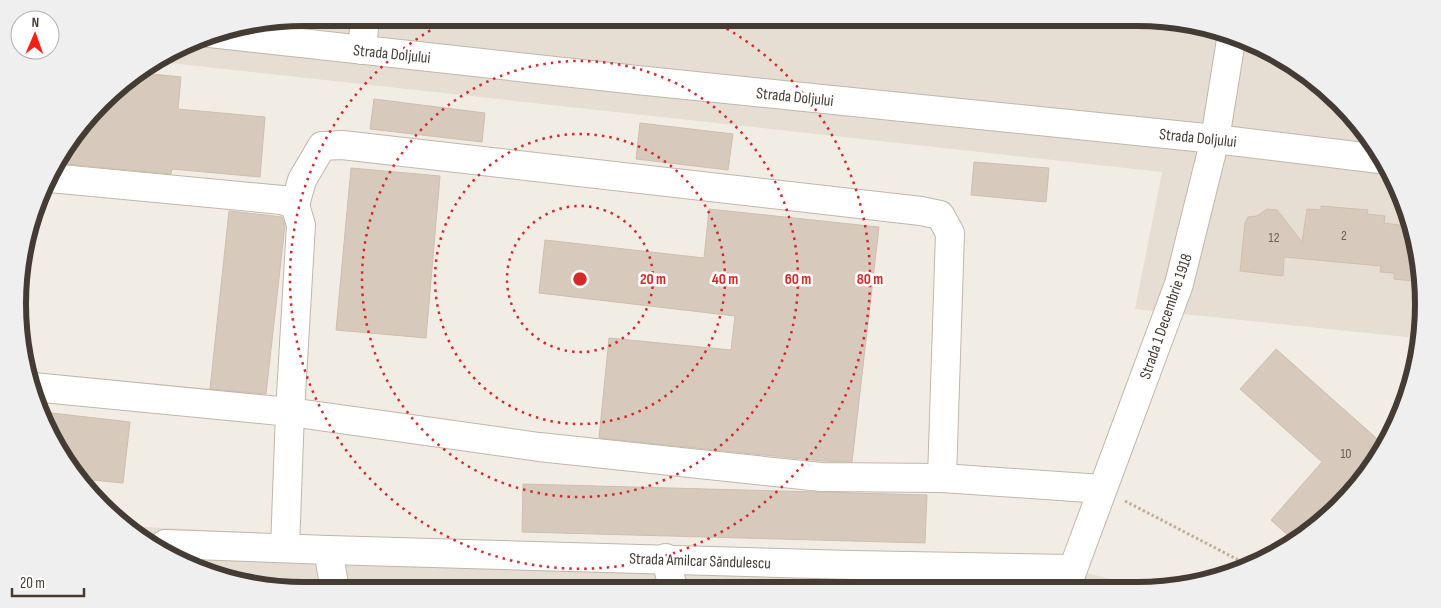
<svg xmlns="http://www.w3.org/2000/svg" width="1441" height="608" viewBox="0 0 1441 608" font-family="'Sofia Sans Condensed',sans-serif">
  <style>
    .residential { fill: #e6ded2 }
    .building { fill: #d7cabc; stroke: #cfbead }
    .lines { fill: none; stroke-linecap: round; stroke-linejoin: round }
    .minor-casing { stroke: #c1b6aa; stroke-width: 30 }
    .path { stroke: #c0ae98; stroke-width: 3; stroke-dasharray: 2.5 2.5; stroke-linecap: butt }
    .minor { stroke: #fff; stroke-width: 28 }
    .ring { fill: none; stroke: #d62828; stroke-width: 2.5; stroke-dasharray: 2.5 5 }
    .labels { text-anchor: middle; stroke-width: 5; stroke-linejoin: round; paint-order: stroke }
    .number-label { font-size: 14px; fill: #696056 }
    .street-label { font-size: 16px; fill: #443c34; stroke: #fff }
    .rim { fill: none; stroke: #443c34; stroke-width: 6 }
    .centre { fill: #d62828; stroke: #fff; stroke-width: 2.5 }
    .ring-label { font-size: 15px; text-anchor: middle; font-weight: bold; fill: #d62828; stroke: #fff; stroke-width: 5; stroke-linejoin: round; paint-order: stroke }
  </style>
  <rect width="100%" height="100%" fill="#f2ede4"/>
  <g class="residential">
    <path d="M 304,18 L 1137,18 L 1229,33 L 1326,89 L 1394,178 L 1423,286 L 1416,338 L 1135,309 L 1162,172 L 161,62 L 212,33 Z"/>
    <path d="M 126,526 L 286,534 L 1029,559 L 1128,583 L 1132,588 L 304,590 L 212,575 Z"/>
  </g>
  <g class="building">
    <path d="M 142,73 L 181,77 L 178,109 L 265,117 L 260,177 L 172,169 L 171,174 L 55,163 L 115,88 Z"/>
    <path d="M 374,99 L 485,113 L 482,142 L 370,129 Z"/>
    <path d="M 640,123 L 733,134 L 728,170 L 636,159 Z"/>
    <path d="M 974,162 L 1049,168 L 1046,202 L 971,195 Z"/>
    <path d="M 351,168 L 440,176 L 426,338 L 336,330 Z"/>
    <path d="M 1321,206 L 1368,210 L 1367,214 L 1385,216 L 1384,223 L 1407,226 L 1422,282 L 1394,279 L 1394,273 L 1380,272 L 1381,266 L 1284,257 L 1283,276 L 1240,271 L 1245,223 L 1248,217 L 1257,216 L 1267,209 L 1277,210 L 1302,242 L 1307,209 L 1321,210 Z"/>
    <path d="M 709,209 L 879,227 L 852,462 L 822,461 L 599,438 L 609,338 L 731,350 L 735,316 L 539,293 L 545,240 L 704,258 Z"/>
    <path d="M 229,211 L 282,217 L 285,225 L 266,394 L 210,389 Z"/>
    <path d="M 1276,349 L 1384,445 L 1375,463 L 1326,520 L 1293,540 L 1271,520 L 1322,462 L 1240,389 Z"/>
    <path d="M 43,412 L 130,422 L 123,483 L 82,479 L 56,447 Z"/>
    <path d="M 523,484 L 927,495 L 925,543 L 522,532 Z"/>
  </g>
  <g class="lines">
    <defs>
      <g id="minor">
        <path d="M 210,33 L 637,80 L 1215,139 L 1380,159"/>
        <path d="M 362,50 L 365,18"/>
        <path d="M 50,178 L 282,200 L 295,205 L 301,225 L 290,412 L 285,548"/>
        <path d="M 295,205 L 302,180 L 322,146 L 342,145 L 921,211 L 940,215 L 950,233 L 942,478"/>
        <path d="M 33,387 L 290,412 L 539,447 L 821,477 L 942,478 L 1102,489"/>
        <path d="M 165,544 L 328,550 L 335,590"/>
        <path d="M 328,550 L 852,565 L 1072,569"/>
        <path d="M 666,558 L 673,589"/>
        <path d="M 1066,588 L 1179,284 L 1215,139 L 1232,34"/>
      </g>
    </defs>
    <use href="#minor" class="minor-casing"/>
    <g class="path">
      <path d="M 1125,501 L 1250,566"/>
      <path d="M 494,580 L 497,590"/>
      <path d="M 542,583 L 544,590"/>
    </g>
    <use href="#minor" class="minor"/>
  </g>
  <g class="ring">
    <circle cx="580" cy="279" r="73"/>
    <circle cx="580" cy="279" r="145"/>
    <circle cx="580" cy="279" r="218"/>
    <path d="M707 18A290 290 0 1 1 453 18"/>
  </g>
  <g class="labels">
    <g class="number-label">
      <text x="1344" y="240">2</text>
      <text x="1274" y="242">12</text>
      <text x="1346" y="458">10</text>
    </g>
    <g class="street-label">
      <text transform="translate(392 53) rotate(6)" y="6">Strada Doljului</text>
      <text transform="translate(795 96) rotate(6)" y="6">Strada Doljului</text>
      <text transform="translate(1198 137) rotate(6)" y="6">Strada Doljului</text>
      <text transform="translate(1165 316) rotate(-71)" y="6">Strada 1 Decembrie 1918</text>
      <text transform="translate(700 560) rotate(2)" y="6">Strada Amilcar Săndulescu</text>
    </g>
  </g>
  <path d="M0 0H1441V608H0ZM304 26H1137A278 278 0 0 1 1415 304V304A278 278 0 0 1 1137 582H304A278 278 0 0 1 26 304V304A278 278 0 0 1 304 26Z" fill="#f0efef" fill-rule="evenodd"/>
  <path class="rim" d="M304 26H1137A278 278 0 0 1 1415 304V304A278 278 0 0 1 1137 582H304A278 278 0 0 1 26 304V304A278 278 0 0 1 304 26Z"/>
  <circle cx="580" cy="279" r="8" class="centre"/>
  <g class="ring-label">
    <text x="653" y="284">20 m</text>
    <text x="725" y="284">40 m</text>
    <text x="798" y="284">60 m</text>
    <text x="870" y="284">80 m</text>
  </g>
  <g transform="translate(35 35) rotate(2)"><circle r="24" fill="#ffffff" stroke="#b4b1ae"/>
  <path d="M0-4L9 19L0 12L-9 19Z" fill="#fc1e12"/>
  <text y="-8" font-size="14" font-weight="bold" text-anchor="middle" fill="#443c34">N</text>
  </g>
  <path d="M12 588v8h72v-8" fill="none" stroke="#443c34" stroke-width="2.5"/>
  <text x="20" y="588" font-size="15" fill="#443c34" stroke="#ffffff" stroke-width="4" paint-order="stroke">20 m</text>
</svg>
